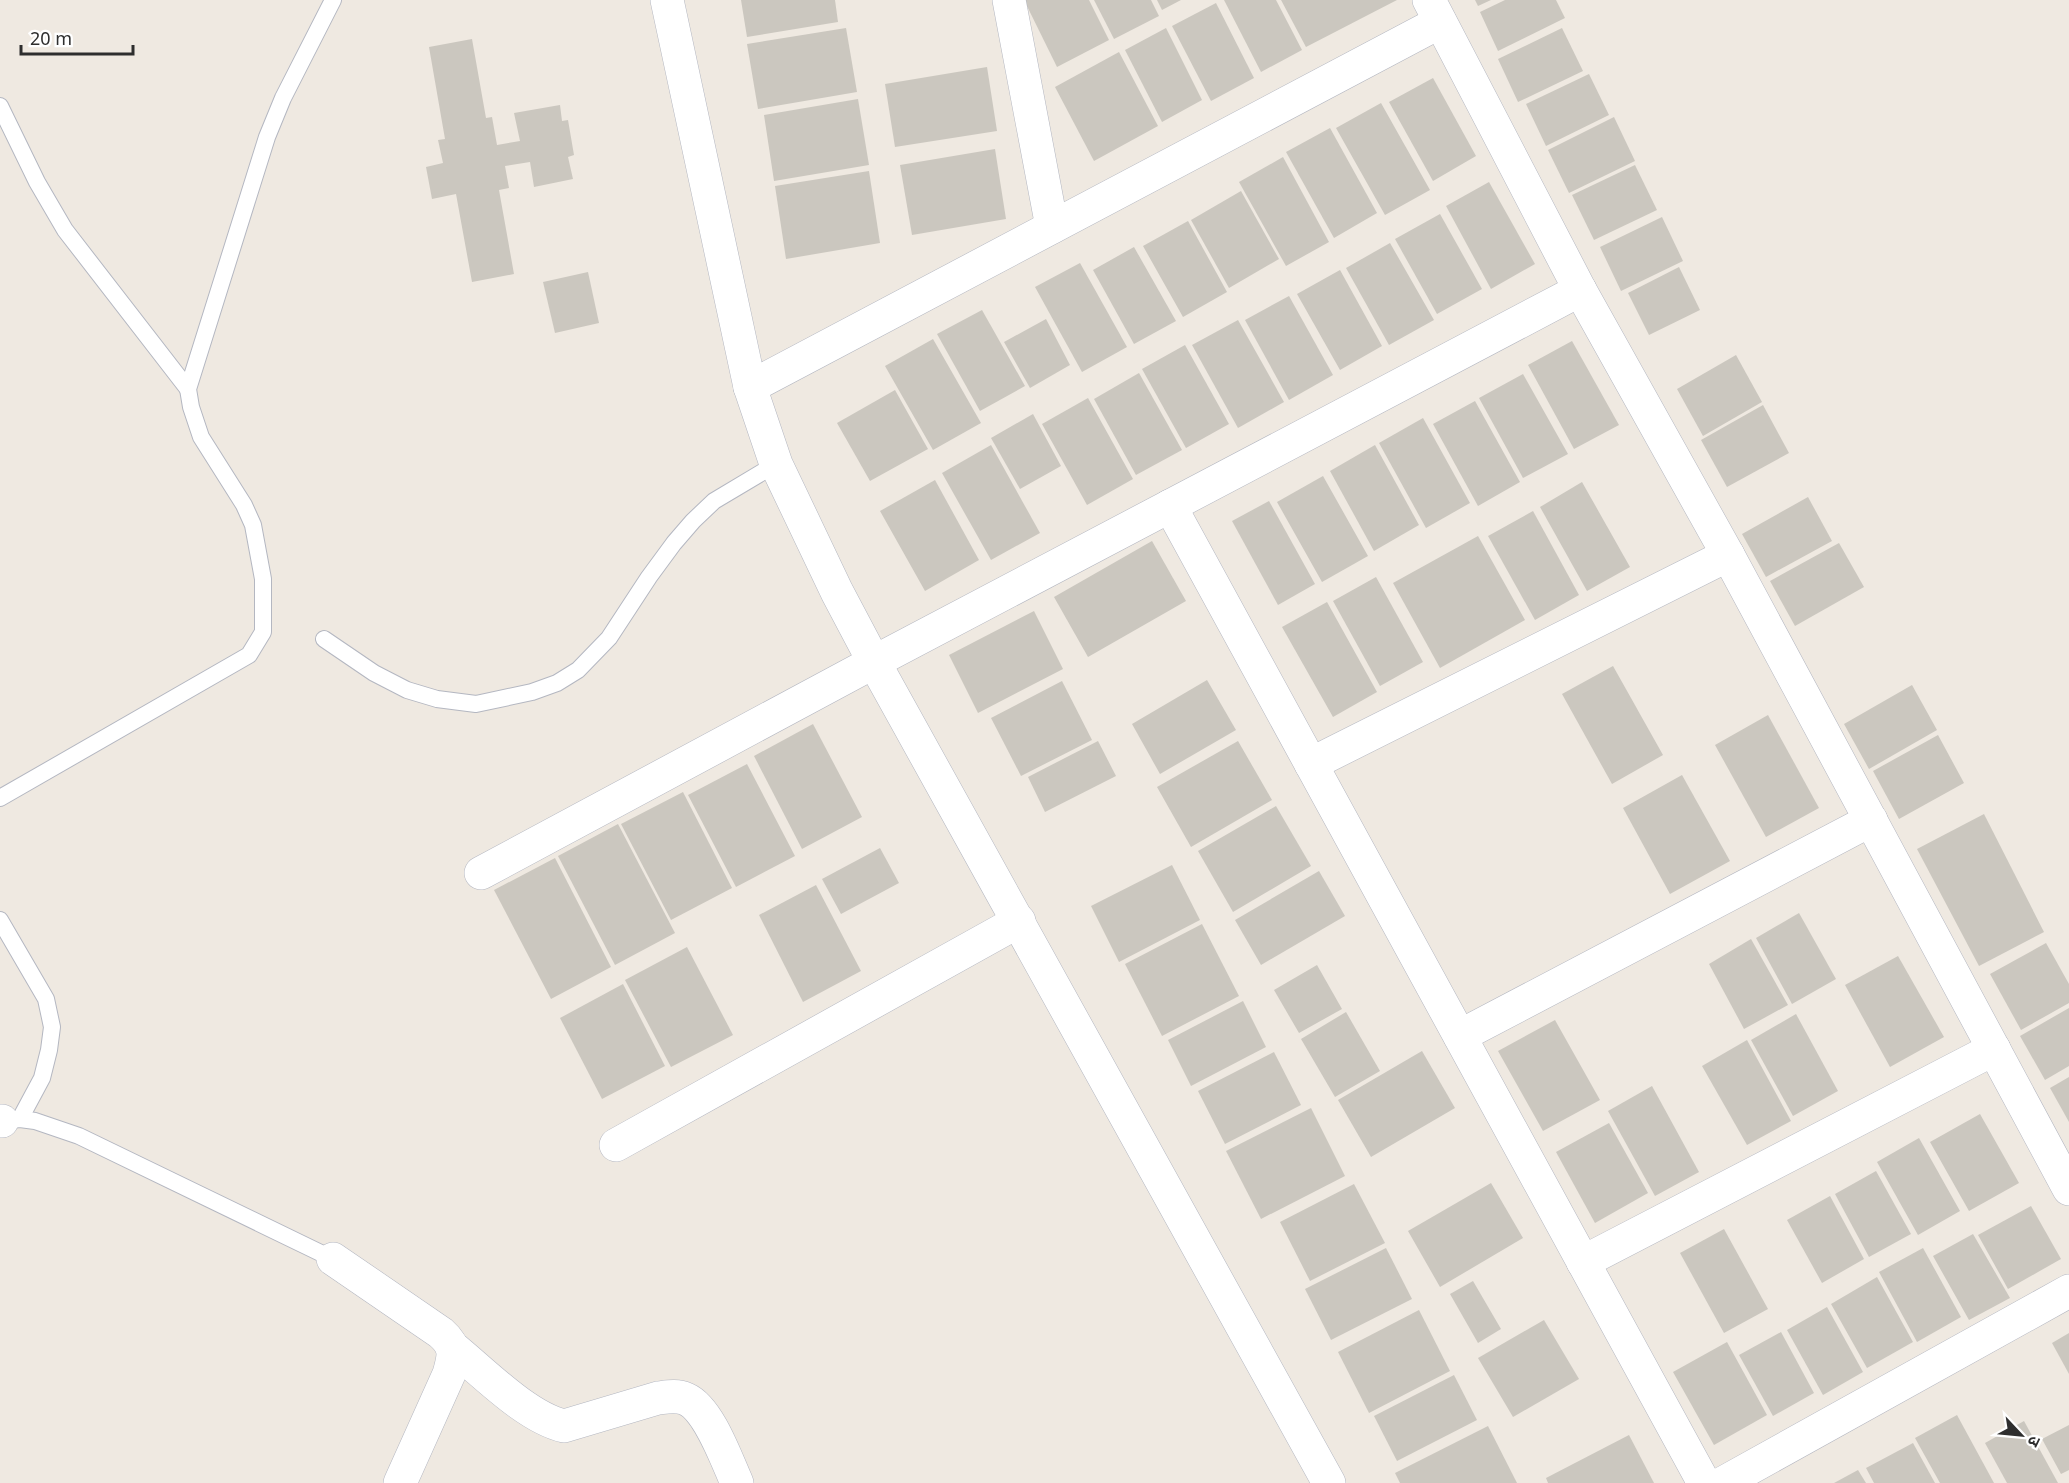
<svg xmlns="http://www.w3.org/2000/svg" width="2069" height="1483" viewBox="0 0 2069 1483" font-family="'Noto Sans','Noto Sans Devanagari',sans-serif">
  <style>
    .building { fill: #cbc7bf }
    .lines { fill: none; stroke-linecap: round; stroke-linejoin: round }
    .service-casing { stroke: #b4b7c1; stroke-width: 18 }
    .minor-casing { stroke: #b4b7c1; stroke-width: 34 }
    .tertiary-casing { stroke: #b4b7c1; stroke-width: 34 }
    .service { stroke: #fff; stroke-width: 16 }
    .minor { stroke: #fff; stroke-width: 33 }
    .tertiary { stroke: #fff; stroke-width: 33 }
  </style>
  <rect width="100%" height="100%" fill="#efe9e1"/>
  <g class="building">
    <path d="M 741,0 L 835,0 L 838,22 L 747,37 Z"/>
    <path d="M 1024,0 L 1089,0 L 1109,40 L 1057,67 Z"/>
    <path d="M 1094,0 L 1151,0 L 1159,16 L 1114,39 Z"/>
    <path d="M 1157,0 L 1181,0 L 1162,10 Z"/>
    <path d="M 1224,0 L 1276,0 L 1302,50 L 1261,72 Z"/>
    <path d="M 1281,0 L 1397,0 L 1306,47 Z"/>
    <path d="M 1475,0 L 1491,0 L 1478,6 Z"/>
    <path d="M 1505,0 L 1556,0 L 1565,18 L 1498,51 L 1480,12 Z"/>
    <path d="M 1216,3 L 1254,78 L 1211,101 L 1172,26 Z"/>
    <path d="M 846,28 L 857,92 L 758,109 L 747,44 Z"/>
    <path d="M 1166,28 L 1202,100 L 1162,122 L 1125,50 Z"/>
    <path d="M 1562,28 L 1583,71 L 1518,102 L 1498,59 Z"/>
    <path d="M 472,39 L 486,118 L 492,117 L 497,145 L 520,141 L 514,113 L 560,105 L 562,121 L 568,120 L 574,155 L 568,157 L 573,179 L 534,187 L 530,162 L 505,166 L 509,188 L 499,190 L 514,274 L 472,282 L 456,194 L 432,199 L 426,167 L 443,163 L 438,140 L 445,139 L 429,47 Z"/>
    <path d="M 1119,52 L 1158,126 L 1094,161 L 1055,87 Z"/>
    <path d="M 987,67 L 997,131 L 895,147 L 885,84 Z"/>
    <path d="M 1589,74 L 1609,115 L 1546,146 L 1526,104 Z"/>
    <path d="M 1433,78 L 1476,156 L 1433,181 L 1389,102 Z"/>
    <path d="M 858,99 L 869,165 L 774,181 L 764,115 Z"/>
    <path d="M 1381,103 L 1430,190 L 1385,215 L 1336,128 Z"/>
    <path d="M 1614,117 L 1635,161 L 1569,193 L 1548,150 Z"/>
    <path d="M 1330,128 L 1377,213 L 1334,238 L 1286,152 Z"/>
    <path d="M 995,149 L 1006,219 L 912,235 L 900,165 Z"/>
    <path d="M 1283,157 L 1329,242 L 1286,266 L 1239,182 Z"/>
    <path d="M 1635,165 L 1657,210 L 1594,240 L 1572,195 Z"/>
    <path d="M 869,171 L 880,243 L 786,259 L 775,186 Z"/>
    <path d="M 1489,182 L 1535,264 L 1491,289 L 1446,206 Z"/>
    <path d="M 1241,191 L 1279,259 L 1229,288 L 1191,220 Z"/>
    <path d="M 1440,214 L 1482,289 L 1437,314 L 1395,239 Z"/>
    <path d="M 1662,217 L 1683,261 L 1621,291 L 1600,247 Z"/>
    <path d="M 1188,221 L 1227,292 L 1183,317 L 1143,246 Z"/>
    <path d="M 1390,243 L 1434,320 L 1389,345 L 1346,268 Z"/>
    <path d="M 1134,247 L 1176,321 L 1134,344 L 1093,270 Z"/>
    <path d="M 1080,263 L 1127,347 L 1082,372 L 1035,287 Z"/>
    <path d="M 1679,267 L 1700,310 L 1649,335 L 1628,293 Z"/>
    <path d="M 1340,270 L 1382,346 L 1340,370 L 1297,294 Z"/>
    <path d="M 588,272 L 599,323 L 555,333 L 543,282 Z"/>
    <path d="M 1289,296 L 1333,375 L 1289,400 L 1245,320 Z"/>
    <path d="M 982,310 L 1025,386 L 980,411 L 937,334 Z"/>
    <path d="M 1046,319 L 1070,365 L 1030,388 L 1004,342 Z"/>
    <path d="M 1238,320 L 1284,402 L 1238,428 L 1192,345 Z"/>
    <path d="M 933,339 L 981,423 L 933,450 L 885,366 Z"/>
    <path d="M 1572,341 L 1619,425 L 1574,449 L 1528,365 Z"/>
    <path d="M 1185,345 L 1229,424 L 1186,448 L 1142,369 Z"/>
    <path d="M 1736,355 L 1762,402 L 1703,436 L 1677,389 Z"/>
    <path d="M 1139,373 L 1182,450 L 1136,475 L 1094,399 Z"/>
    <path d="M 1523,374 L 1568,454 L 1523,478 L 1479,398 Z"/>
    <path d="M 895,390 L 928,449 L 870,481 L 837,423 Z"/>
    <path d="M 1088,398 L 1133,479 L 1087,505 L 1042,424 Z"/>
    <path d="M 1475,401 L 1520,482 L 1478,506 L 1433,424 Z"/>
    <path d="M 1763,405 L 1789,453 L 1727,487 L 1701,440 Z"/>
    <path d="M 1033,414 L 1061,466 L 1020,489 L 991,438 Z"/>
    <path d="M 1423,418 L 1470,503 L 1426,528 L 1379,443 Z"/>
    <path d="M 991,445 L 1040,533 L 991,560 L 942,473 Z"/>
    <path d="M 1375,445 L 1419,525 L 1374,551 L 1330,471 Z"/>
    <path d="M 1323,476 L 1368,556 L 1322,582 L 1277,502 Z"/>
    <path d="M 935,480 L 979,560 L 925,591 L 880,511 Z"/>
    <path d="M 1582,482 L 1630,567 L 1587,591 L 1540,507 Z"/>
    <path d="M 1808,497 L 1832,541 L 1766,577 L 1742,534 Z"/>
    <path d="M 1269,501 L 1315,584 L 1278,605 L 1232,521 Z"/>
    <path d="M 1533,511 L 1579,595 L 1535,620 L 1488,536 Z"/>
    <path d="M 1478,536 L 1525,620 L 1440,668 L 1393,583 Z"/>
    <path d="M 1152,541 L 1186,601 L 1088,657 L 1054,597 Z"/>
    <path d="M 1839,543 L 1864,587 L 1795,626 L 1770,581 Z"/>
    <path d="M 1376,577 L 1423,662 L 1380,686 L 1333,601 Z"/>
    <path d="M 1327,602 L 1377,692 L 1333,717 L 1282,627 Z"/>
    <path d="M 1034,611 L 1063,669 L 978,713 L 949,655 Z"/>
    <path d="M 1613,666 L 1663,755 L 1612,784 L 1562,694 Z"/>
    <path d="M 1207,680 L 1236,730 L 1160,774 L 1132,724 Z"/>
    <path d="M 1062,681 L 1092,740 L 1021,776 L 991,718 Z"/>
    <path d="M 1912,685 L 1937,730 L 1869,769 L 1844,724 Z"/>
    <path d="M 1768,715 L 1819,808 L 1766,837 L 1715,745 Z"/>
    <path d="M 813,724 L 862,817 L 802,849 L 754,756 Z"/>
    <path d="M 1938,735 L 1964,783 L 1899,819 L 1873,771 Z"/>
    <path d="M 1098,741 L 1116,776 L 1045,812 L 1028,777 Z"/>
    <path d="M 1238,741 L 1272,800 L 1191,847 L 1157,787 Z"/>
    <path d="M 747,764 L 795,856 L 736,887 L 688,795 Z"/>
    <path d="M 1682,775 L 1730,861 L 1670,894 L 1623,808 Z"/>
    <path d="M 683,792 L 732,888 L 671,920 L 621,824 Z"/>
    <path d="M 1276,806 L 1311,866 L 1233,912 L 1198,851 Z"/>
    <path d="M 1984,814 L 2044,932 L 1979,966 L 1917,849 Z"/>
    <path d="M 618,824 L 675,933 L 615,965 L 558,856 Z"/>
    <path d="M 880,848 L 899,883 L 841,914 L 822,879 Z"/>
    <path d="M 555,858 L 611,967 L 551,999 L 494,890 Z"/>
    <path d="M 1172,865 L 1200,920 L 1119,962 L 1091,906 Z"/>
    <path d="M 1319,871 L 1345,916 L 1261,965 L 1235,920 Z"/>
    <path d="M 816,885 L 861,971 L 803,1002 L 759,915 Z"/>
    <path d="M 1799,913 L 1836,979 L 1792,1004 L 1756,938 Z"/>
    <path d="M 1202,924 L 1239,996 L 1162,1036 L 1125,964 Z"/>
    <path d="M 1751,939 L 1788,1005 L 1744,1029 L 1709,964 Z"/>
    <path d="M 2046,943 L 2069,984 L 2069,1003 L 2021,1030 L 1990,974 Z"/>
    <path d="M 687,947 L 733,1035 L 671,1067 L 625,980 Z"/>
    <path d="M 1898,956 L 1944,1037 L 1890,1067 L 1845,985 Z"/>
    <path d="M 1317,965 L 1342,1009 L 1299,1033 L 1274,990 Z"/>
    <path d="M 623,984 L 665,1066 L 602,1099 L 560,1018 Z"/>
    <path d="M 1243,1001 L 1266,1047 L 1191,1086 L 1168,1040 Z"/>
    <path d="M 2069,1008 L 2069,1066 L 2045,1080 L 2020,1036 Z"/>
    <path d="M 1346,1012 L 1380,1071 L 1335,1097 L 1301,1039 Z"/>
    <path d="M 1796,1014 L 1838,1091 L 1793,1116 L 1751,1040 Z"/>
    <path d="M 1555,1020 L 1600,1100 L 1543,1131 L 1498,1051 Z"/>
    <path d="M 1747,1040 L 1791,1121 L 1747,1145 L 1702,1066 Z"/>
    <path d="M 1422,1051 L 1455,1108 L 1371,1157 L 1338,1100 Z"/>
    <path d="M 1274,1052 L 1301,1105 L 1225,1144 L 1198,1091 Z"/>
    <path d="M 2069,1077 L 2069,1122 L 2050,1088 Z"/>
    <path d="M 1652,1086 L 1699,1172 L 1655,1196 L 1608,1111 Z"/>
    <path d="M 1311,1108 L 1345,1176 L 1261,1219 L 1226,1151 Z"/>
    <path d="M 1980,1114 L 2019,1183 L 1969,1211 L 1930,1142 Z"/>
    <path d="M 1609,1123 L 1648,1193 L 1595,1223 L 1556,1152 Z"/>
    <path d="M 1919,1138 L 1960,1211 L 1918,1235 L 1877,1162 Z"/>
    <path d="M 1876,1171 L 1911,1234 L 1869,1257 L 1835,1194 Z"/>
    <path d="M 1491,1183 L 1523,1238 L 1440,1287 L 1408,1231 Z"/>
    <path d="M 1354,1184 L 1385,1243 L 1310,1281 L 1280,1222 Z"/>
    <path d="M 1830,1196 L 1864,1259 L 1822,1283 L 1787,1220 Z"/>
    <path d="M 2031,1206 L 2061,1259 L 2008,1289 L 1978,1235 Z"/>
    <path d="M 1724,1229 L 1768,1309 L 1724,1333 L 1680,1253 Z"/>
    <path d="M 1973,1234 L 2010,1298 L 1969,1320 L 1933,1256 Z"/>
    <path d="M 1386,1248 L 1412,1299 L 1331,1340 L 1305,1289 Z"/>
    <path d="M 1923,1248 L 1961,1317 L 1917,1342 L 1879,1272 Z"/>
    <path d="M 1877,1277 L 1913,1342 L 1867,1368 L 1831,1304 Z"/>
    <path d="M 1473,1281 L 1501,1329 L 1478,1343 L 1450,1294 Z"/>
    <path d="M 1827,1307 L 1863,1372 L 1823,1395 L 1787,1330 Z"/>
    <path d="M 1419,1310 L 1450,1371 L 1369,1413 L 1338,1352 Z"/>
    <path d="M 1544,1320 L 1579,1379 L 1513,1417 L 1478,1358 Z"/>
    <path d="M 1781,1332 L 1814,1393 L 1773,1416 L 1739,1355 Z"/>
    <path d="M 2069,1333 L 2069,1374 L 2052,1343 Z"/>
    <path d="M 1727,1342 L 1767,1415 L 1714,1445 L 1673,1372 Z"/>
    <path d="M 1454,1375 L 1477,1420 L 1397,1461 L 1374,1416 Z"/>
    <path d="M 1957,1415 L 1994,1483 L 1940,1483 L 1915,1438 Z"/>
    <path d="M 2024,1421 L 2058,1483 L 2007,1483 L 1985,1443 Z"/>
    <path d="M 2069,1425 L 2069,1470 L 2061,1474 L 2042,1439 Z"/>
    <path d="M 1488,1426 L 1517,1483 L 1400,1483 L 1395,1473 Z"/>
    <path d="M 1629,1435 L 1654,1483 L 1548,1483 L 1546,1478 Z"/>
    <path d="M 1913,1443 L 1935,1483 L 1874,1483 L 1866,1468 Z"/>
    <path d="M 1858,1470 L 1866,1483 L 1834,1483 Z"/>
  </g>
  <g class="lines">
    <defs>
      <g id="service">
        <path d="M 0,106 L 37,182 L 65,230 L 188,389"/>
        <path d="M 324,639 L 374,673 L 407,690 L 437,699 L 476,704 L 532,692 L 557,683 L 578,670 L 609,638 L 649,577 L 674,543 L 693,521 L 714,501 L 776,464"/>
        <path d="M 0,798 L 249,655 L 263,632 L 263,579 L 253,525 L 244,505 L 201,437 L 191,407 L 188,389 L 267,137 L 283,98 L 333,0"/>
        <path d="M 0,920 L 46,999 L 52,1027 L 49,1050 L 42,1078 L 20,1119"/>
        <path d="M 2,1121 L 20,1119 L 35,1121 L 79,1136 L 333,1259"/>
      </g>
      <g id="minor">
        <path d="M 1009,0 L 1052,227"/>
        <path d="M 1429,0 L 1580,290 L 1728,555 L 2069,1189"/>
        <path d="M 750,387 L 1440,22"/>
        <path d="M 1170,506 L 1704,1483"/>
        <path d="M 1311,764 L 1728,555"/>
        <path d="M 481,873 L 874,662 L 1580,290"/>
        <path d="M 1460,1036 L 1871,820"/>
        <path d="M 0,1121 L 2,1121"/>
        <path d="M 616,1145 L 1019,921"/>
        <path d="M 333,1259 L 441,1333 C 457,1347 454,1356 449,1374 L 400,1483"/>
        <path d="M 1583,1262 L 1994,1049"/>
        <path d="M 452,1347 C 483,1372 526,1417 564,1426 L 658,1398 C 667,1397 677,1395 686,1399 C 709,1409 727,1461 737,1483"/>
        <path d="M 1723,1483 L 2069,1291"/>
      </g>
      <path id="tertiary" d="M 667,0 L 750,387 L 776,464 L 837,592 L 874,662 L 1329,1483"/>
    </defs>
    <use href="#service" class="service-casing"/>
    <use href="#minor" class="minor-casing"/>
    <use href="#tertiary" class="tertiary-casing"/>
    <use href="#service" class="service"/>
    <use href="#minor" class="minor"/>
    <use href="#tertiary" class="tertiary"/>
  </g>
  <g transform="translate(2021 1435) rotate(116)" stroke="#ffffff" stroke-width="4.5" paint-order="stroke">
  <path d="M0-4.5L10 22L0 15L-10 22Z" fill="#2e2e2e"/>
  <text y="-9" font-size="16" font-weight="bold" text-anchor="middle" fill="#2e2e2e">उ</text>
  </g>
  <path d="M21 45v9h112v-9" fill="none" stroke="#2e2e2e" stroke-width="3"/>
  <text x="30" y="45" font-size="18" fill="#2e2e2e" stroke="#ffffff" stroke-width="4.5" paint-order="stroke">20 m</text>
</svg>
